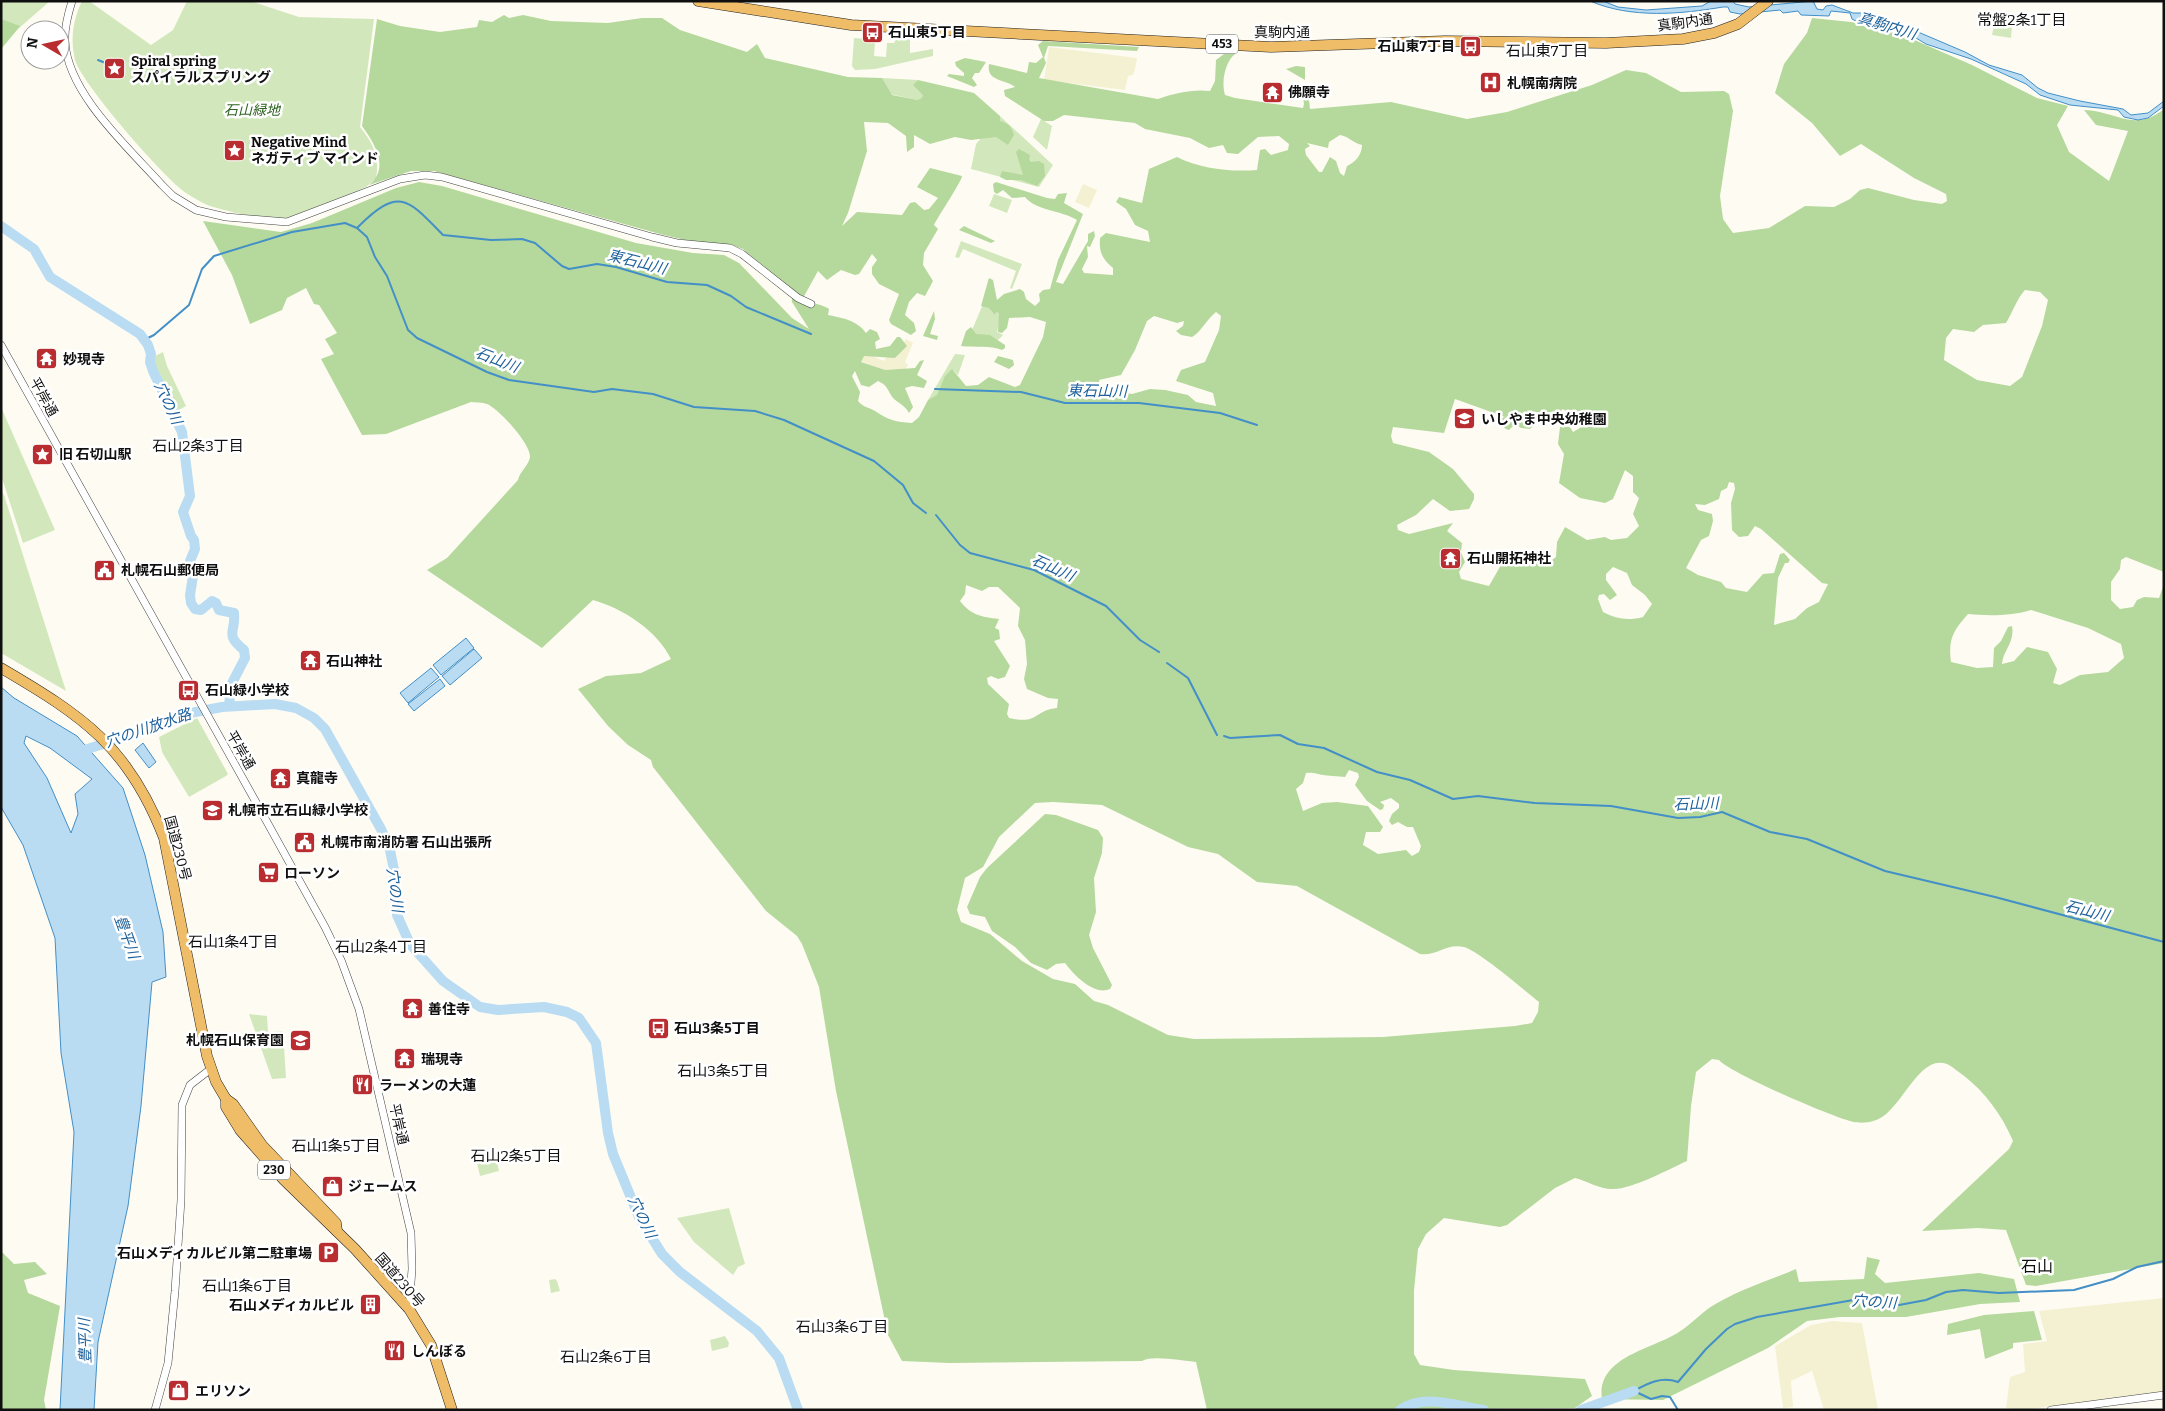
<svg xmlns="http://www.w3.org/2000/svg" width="2165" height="1411" viewBox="0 0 2165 1411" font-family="Bitter,'Noto Sans JP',serif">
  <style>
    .farmland { fill: #f3f1d2 }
    .green { fill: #d2e8bc }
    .forest { fill: #b5d89c; fill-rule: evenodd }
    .water { fill: #b9dcf3; stroke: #438fc7; fill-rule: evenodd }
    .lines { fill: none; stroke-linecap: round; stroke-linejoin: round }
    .stream { stroke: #438fc7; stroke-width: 2 }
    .river { stroke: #b9dcf3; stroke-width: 10 }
    .tertiary-casing { stroke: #424242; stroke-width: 8 }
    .trunk-casing { stroke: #202020; stroke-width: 11 }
    .tertiary { stroke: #fff; stroke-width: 7 }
    .trunk { stroke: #efbd68; stroke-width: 10 }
    .labels { text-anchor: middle; stroke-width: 5; stroke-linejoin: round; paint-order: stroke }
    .shield { fill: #fff; stroke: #575757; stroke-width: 1 }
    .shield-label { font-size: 12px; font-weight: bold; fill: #0f0f0f }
    .street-label { font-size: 14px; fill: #0f0f0f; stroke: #fff }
    .poi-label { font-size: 14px; font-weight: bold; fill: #0f0f0f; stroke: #fff; text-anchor: start }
    .park-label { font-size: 14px; font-style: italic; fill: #2e6422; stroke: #fff }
    .neighbourhood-label { font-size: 15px; fill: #0f0f0f; stroke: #fff }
    .water-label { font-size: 15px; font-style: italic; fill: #1e619b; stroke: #fff }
    .quarter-label { font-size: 16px; fill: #0f0f0f; stroke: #fff }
  </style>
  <rect width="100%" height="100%" fill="#fefcf2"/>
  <g class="farmland">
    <path d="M 1049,47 L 1137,58 L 1135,69 L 1133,75 L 1128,76 L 1125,90 L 1044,80 Z"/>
    <path d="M 1083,184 L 1097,190 L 1089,208 L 1075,202 Z"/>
    <path d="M 906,339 L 913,343 L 905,362 L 908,365 L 904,371 L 883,370 L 860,361 L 863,355 L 870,355 L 884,361 L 887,356 L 896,358 Z"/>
    <path d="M 2164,1298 L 2164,1392 L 2022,1410 L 2006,1408 L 2010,1377 L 2025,1372 L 2023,1344 L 2047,1341 L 2039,1311 Z"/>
    <path d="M 1832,1321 L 1862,1323 L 1878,1410 L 1824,1410 L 1812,1371 L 1791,1381 L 1793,1407 L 1783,1408 L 1775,1346 L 1811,1325 Z"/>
  </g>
  <g class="green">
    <path d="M 1,1 L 50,1 L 18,29 L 1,49 Z"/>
    <path d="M 82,1 L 89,1 L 151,45 L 173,30 L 187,1 L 250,1 L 299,17 L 374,19 L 360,127 C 373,143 380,157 376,178 L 366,187 C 344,196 316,211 292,217 C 272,221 237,214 217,208 C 207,206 195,199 186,193 C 164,178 82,84 75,60 C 70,39 73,20 82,1 Z"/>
    <path d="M 1994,25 L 2012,27 L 2011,38 L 1992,35 Z"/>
    <path d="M 898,36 L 910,37 L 910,53 L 933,49 L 933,56 L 875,69 L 855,70 L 852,66 L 854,38 L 867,39 L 867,42 L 875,43 L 874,56 L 886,57 L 887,43 L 894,43 Z"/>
    <path d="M 882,78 L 918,80 L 915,84 L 924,93 L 922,101 L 890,94 Z"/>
    <path d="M 1000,116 L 1053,165 L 1039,187 L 971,169 L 976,144 Z"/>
    <path d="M 1041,119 L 1052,126 L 1047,150 L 1033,137 Z"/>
    <path d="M 994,194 L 1012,200 L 1007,213 L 989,206 Z"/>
    <path d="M 961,241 L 1022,264 L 1012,289 L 1010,288 L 1016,271 L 963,249 L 959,258 L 955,257 Z"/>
    <path d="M 986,297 L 996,302 L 1001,316 L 997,332 L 1003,335 C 995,346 980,342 967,342 Z"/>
    <path d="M 163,352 L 167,366 L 186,406 L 177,411 L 156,373 L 151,358 Z"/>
    <path d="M 955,354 L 965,355 L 958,375 L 953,370 L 937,397 L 928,400 Z"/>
    <path d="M 1,407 L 55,530 L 23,543 L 1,475 Z"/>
    <path d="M 1,490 L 4,495 L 66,691 L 1,653 Z"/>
    <path d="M 197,718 L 228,774 L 226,776 L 189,797 L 162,752 L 159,737 Z"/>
    <path d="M 249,1014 L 267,1016 L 268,1032 L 283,1031 L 286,1078 L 272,1079 Z"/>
    <path d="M 494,1150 L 499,1171 L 480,1176 L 475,1154 Z"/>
    <path d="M 729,1208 L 745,1264 L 738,1267 L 733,1275 L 694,1242 L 677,1218 Z"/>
    <path d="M 555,1279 L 557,1281 L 560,1291 L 551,1293 L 549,1280 Z"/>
    <path d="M 725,1336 L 729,1343 L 728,1347 L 712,1351 L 710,1340 Z"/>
  </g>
  <g class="forest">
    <path d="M 504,15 L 509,18 L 523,15 L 551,21 L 608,23 L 642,18 L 662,18 L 680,30 L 747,52 L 757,44 L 765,58 L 848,77 L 882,78 L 892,95 L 918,100 L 922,98 L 923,95 L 913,85 L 918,80 L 974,93 L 1000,116 L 1000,121 C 1008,123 1012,127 1014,135 L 1008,145 L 996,137 L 971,140 L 955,137 L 930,144 L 914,135 L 914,147 L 907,152 L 906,136 L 888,123 L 864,122 L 867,151 L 848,213 L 842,226 L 857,212 L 902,215 L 910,203 L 915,202 L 924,210 L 929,209 L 938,198 L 917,187 L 930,168 L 962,176 C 962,181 939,215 934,225 L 938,229 L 924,253 L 923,265 L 933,281 L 925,296 L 917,293 L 909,302 L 905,315 L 914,323 L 916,331 L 911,335 L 891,324 L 889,320 L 899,294 L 879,284 L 872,274 L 872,267 L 877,260 L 872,254 L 859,274 L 855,275 L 841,270 L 827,280 L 818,271 L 803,298 L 797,295 L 743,249 L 731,245 L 689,241 L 660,234 L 434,171 L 411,171 L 369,185 C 390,168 375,144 362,126 L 377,19 L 400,26 L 440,32 L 477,27 L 479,20 L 492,22 Z"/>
    <path d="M 1812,18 L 1851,22 L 1896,32 L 1972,65 L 2037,98 L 2068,106 L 2057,125 L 2069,152 L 2109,181 L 2128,131 L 2096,125 L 2084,110 C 2116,111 2134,133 2164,109 L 2164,572 L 2126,557 L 2121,560 L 2120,569 L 2111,582 L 2111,600 L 2120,609 L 2133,607 L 2137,600 L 2144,597 L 2159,598 L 2164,584 L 2164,1263 L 2036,1286 L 2026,1285 L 2006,1230 L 1978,1228 L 1922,1231 L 2009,1149 L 2013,1141 C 2002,1115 1985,1092 1963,1075 C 1958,1072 1952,1066 1947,1064 C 1917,1053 1901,1115 1873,1121 C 1868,1123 1859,1123 1854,1122 C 1836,1119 1728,1072 1719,1060 L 1712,1059 L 1696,1072 L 1691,1106 L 1687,1161 C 1669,1169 1631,1190 1612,1189 C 1599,1189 1587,1181 1575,1178 L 1555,1188 L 1507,1225 L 1500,1227 L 1444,1218 L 1426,1234 L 1418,1249 L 1414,1291 L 1414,1354 L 1420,1365 L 1454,1370 L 1585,1379 L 1592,1396 L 1575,1408 L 1207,1410 L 1196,1362 C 1183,1361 1152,1355 1142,1361 L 949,1363 L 902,1361 L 888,1335 L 836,1091 L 819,987 L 802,944 L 797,936 L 766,911 L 653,767 L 651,760 L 628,745 L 608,726 L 578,689 L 606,676 L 641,673 L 671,659 C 657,630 622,608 593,600 L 542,648 L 427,570 L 447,558 L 518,480 C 520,471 529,465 530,457 C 531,444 499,409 487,404 C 482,402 476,403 471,402 L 386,434 L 362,435 L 321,359 L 334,354 L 325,339 L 337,333 L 319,305 L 314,304 L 306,288 L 287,298 L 282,310 L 250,324 L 232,275 L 203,221 L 281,232 L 312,223 L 396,188 L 419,182 L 442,186 L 636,243 L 693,253 L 724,255 L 739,263 L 792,318 L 809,329 L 792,302 L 792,297 C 801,301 823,304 829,309 L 828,315 C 842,318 857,320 866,333 L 870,329 L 877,332 L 880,339 L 875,342 L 876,349 L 890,346 L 897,337 L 900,337 L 907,346 L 895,358 L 864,356 L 861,362 L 885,370 L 915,368 L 920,361 L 924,360 L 917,375 L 927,381 L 924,388 L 912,386 L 905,388 L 913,407 L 909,413 C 905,406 900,404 894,399 C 887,391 889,386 878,381 L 869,387 L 861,385 L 855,371 L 852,376 L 860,392 L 858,401 C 864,408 869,407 875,411 C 888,420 896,422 912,423 L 919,417 L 928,400 L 937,395 L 945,376 L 952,369 L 966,386 L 978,385 L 989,377 L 1015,387 L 1020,385 L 1043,337 L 1046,322 L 1030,317 L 1009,318 L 1007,328 L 1002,333 L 998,332 L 999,313 L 996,312 L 995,315 L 989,308 L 981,306 L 988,281 L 989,278 L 993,280 L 997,300 L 1004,294 L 1020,289 L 1024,292 L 1026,299 L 1035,306 L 1040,301 L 1039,294 L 1043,290 L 1050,289 L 1058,260 L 1077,220 C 1061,210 1036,211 1025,197 L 1012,198 L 1003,190 L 997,194 L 994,192 L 993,184 L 996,182 L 1047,198 L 1055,199 L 1058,194 L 1067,193 L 1064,203 L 1083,214 L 1056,282 L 1063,284 L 1088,241 L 1088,234 L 1094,231 L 1095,236 L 1090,247 L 1087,246 L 1088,257 L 1082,269 L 1084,273 L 1113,275 L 1113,268 C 1102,259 1099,252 1100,238 L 1106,233 L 1150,242 L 1148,231 L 1135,225 L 1126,209 L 1116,202 L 1119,197 L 1142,203 L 1149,169 L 1177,157 C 1201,169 1230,172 1257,170 L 1260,150 L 1265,149 L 1271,155 L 1288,150 L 1289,144 L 1279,136 L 1258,137 L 1238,154 L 1227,153 L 1223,145 L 1209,148 L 1190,138 L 1145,129 L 1135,123 L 1064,115 L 1053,121 L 1044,121 L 1005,96 L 1004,90 L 1015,87 C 1005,79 986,82 989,64 L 1027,73 L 1029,62 L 1036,63 L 1043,57 L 1038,45 L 1043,41 L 1139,47 L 1137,51 L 1048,46 L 1044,58 L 1046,63 L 1039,78 L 1158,99 C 1175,93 1192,89 1210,91 L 1215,81 L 1216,60 L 1228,51 L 1235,54 C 1225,62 1221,82 1225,95 L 1235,98 L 1303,108 L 1304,104 L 1301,87 L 1307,84 L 1313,91 L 1309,100 L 1310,109 L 1391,102 L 1467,119 L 1507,112 L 1592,85 L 1626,70 L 1646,73 L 1681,92 L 1724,91 L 1729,94 L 1733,111 L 1720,196 L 1723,219 L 1733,233 L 1769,228 L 1805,206 L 1834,207 L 1850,199 L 1860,190 L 1868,188 L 1914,200 L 1942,204 L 1947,201 L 1946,194 L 1914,178 L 1861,144 L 1840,156 L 1812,123 L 1775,93 L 1784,64 L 1807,33 ZM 1340,135 C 1348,136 1353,143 1362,145 C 1362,154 1356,162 1347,166 L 1344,176 L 1340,173 L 1336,161 L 1330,157 L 1322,172 L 1319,172 L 1306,155 L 1305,149 L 1310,146 L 1307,143 L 1328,148 L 1329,142 ZM 2025,290 L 2040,292 L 2048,300 L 2042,326 L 2022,377 L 2010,386 L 1977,380 L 1944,360 L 1946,338 L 1953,329 L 1974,332 L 1983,325 L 2006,323 C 2013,312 2016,300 2025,290 ZM 1216,312 L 1221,316 L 1219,330 L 1205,362 L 1181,370 L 1176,381 L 1213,393 L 1216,406 L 1196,402 L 1188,395 L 1165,390 L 1150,389 L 1132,394 L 1100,387 L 1099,380 L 1121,375 L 1135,350 L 1147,321 L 1154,316 L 1177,323 L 1184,321 L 1183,326 L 1176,331 L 1181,335 L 1192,337 C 1200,333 1207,319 1216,312 ZM 1455,399 L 1505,417 L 1501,418 L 1499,423 L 1506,429 L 1509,430 L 1515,424 L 1521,428 L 1530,429 L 1533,426 L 1530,416 L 1537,415 L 1553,422 L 1559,419 L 1562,409 L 1577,415 L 1580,428 L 1573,432 L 1570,427 L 1560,427 L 1558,444 L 1564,454 L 1559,483 L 1580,498 L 1605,503 L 1613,499 L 1625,470 L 1633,476 L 1633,492 L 1639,498 L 1633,514 L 1639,526 L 1627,538 L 1611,540 L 1605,537 L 1587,540 L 1565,527 L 1557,542 L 1556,557 L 1544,566 L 1516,557 L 1505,558 L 1489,586 L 1461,579 L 1459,572 L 1465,562 L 1461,552 L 1462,543 L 1447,531 L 1453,523 L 1409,534 L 1398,530 L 1397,525 L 1416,515 L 1433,499 L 1450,511 L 1469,509 L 1474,499 L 1474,494 L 1453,469 L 1429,452 L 1393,443 L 1391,436 L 1393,427 L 1444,433 ZM 1729,482 L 1734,483 L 1735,489 L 1731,503 L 1732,530 L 1739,537 L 1748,536 L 1755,526 L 1761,529 L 1822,583 L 1828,584 L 1819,602 L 1807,608 L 1795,619 L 1774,625 L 1778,578 L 1785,563 L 1788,563 L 1790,560 L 1784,553 L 1780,554 L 1774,573 L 1763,574 L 1747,592 L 1726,588 L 1721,582 L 1698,575 L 1686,568 L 1701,540 L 1709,536 L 1713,521 L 1712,514 L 1698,510 L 1695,504 L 1705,505 L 1719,499 L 1721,491 L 1727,488 ZM 1613,567 L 1627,573 L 1632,585 L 1645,595 L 1652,604 L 1643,617 C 1628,621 1616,619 1603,612 L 1598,599 L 1599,595 L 1604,594 L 1610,600 L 1617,595 L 1606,580 L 1606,574 ZM 966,585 L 982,591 L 989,587 L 998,587 L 1020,608 L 1018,626 L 1025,640 L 1027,664 L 1024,679 L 1027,689 L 1048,698 L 1058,699 L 1057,708 C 1034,710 1039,725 1009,718 L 1007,714 L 1009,704 L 988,684 L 987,678 L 991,676 L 998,679 L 1005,677 L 1010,666 L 994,641 L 1000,639 L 999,630 L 995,628 L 999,619 C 981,617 971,615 960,601 L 965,594 ZM 2031,610 L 2088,628 L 2121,644 L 2124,658 L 2108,672 L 2080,675 L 2060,685 L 2053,683 L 2057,669 L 2048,652 L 2027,647 L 2014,661 L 2002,664 C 2003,650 2015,643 2012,626 L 2008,627 L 2001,641 L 1994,648 L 1993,667 L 1977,668 L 1951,662 C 1948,639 1953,631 1968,614 C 1987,616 2013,616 2031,610 ZM 1349,770 L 1358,773 L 1359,777 L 1355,785 L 1367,801 L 1380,810 L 1383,809 L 1384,805 L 1380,802 L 1391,798 L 1399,804 L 1399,808 L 1392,814 L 1389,821 L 1392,825 L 1398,822 L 1407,827 L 1413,827 L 1421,846 L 1419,852 L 1412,856 L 1406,850 L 1378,854 L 1363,845 L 1366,832 L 1380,832 L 1383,827 L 1368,806 L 1337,802 L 1322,803 L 1303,811 L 1296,789 L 1303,783 L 1306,773 C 1314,772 1316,774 1323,775 C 1327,776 1339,776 1345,777 ZM 1053,802 L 1102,805 L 1188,847 L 1218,854 L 1257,882 L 1297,886 L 1420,954 C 1438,956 1446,943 1464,947 C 1479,951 1525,991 1539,1002 L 1538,1012 L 1532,1023 L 1515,1026 L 1383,1037 L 1194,1039 L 1168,1035 L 1108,1005 L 1094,1001 L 1075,984 L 1053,979 L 1022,961 L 990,934 L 961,922 L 957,910 L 965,878 L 983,867 L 999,837 L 1035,803 Z"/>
    <path d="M 1,19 L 20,26 L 1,49 Z"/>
    <path d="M 965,58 L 986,62 L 979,73 L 975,73 L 972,78 L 977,85 L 974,87 L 947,76 L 949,74 L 964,76 L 964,73 L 956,66 L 955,62 Z"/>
    <path d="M 1296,66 L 1305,67 L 1305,80 L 1286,69 Z"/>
    <path d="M 1019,149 L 1030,155 L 1029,160 L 1031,162 L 1039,161 L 1044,164 L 1045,176 L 1037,186 L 1021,180 L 1006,180 L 1000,177 L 1002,171 L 1023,175 L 1016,152 Z"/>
    <path d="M 964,226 L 995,241 L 991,243 L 959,230 Z"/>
    <path d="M 934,311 L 935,319 L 930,334 L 938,336 L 937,340 L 923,336 Z"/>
    <path d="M 971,327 L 976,334 L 990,335 L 1005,345 L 1005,348 L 1002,350 C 990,345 975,348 961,346 L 966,331 Z"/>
    <path d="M 998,356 L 1013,360 L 1014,365 L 1009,369 L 994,362 Z"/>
    <path d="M 1045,814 L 1056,815 L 1098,830 L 1103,838 L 1102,853 L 1094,878 L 1096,912 L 1089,935 L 1093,948 L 1112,985 L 1110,989 C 1094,996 1074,975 1065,963 L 1056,964 L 1047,970 L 1031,963 L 1015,947 L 992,931 L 985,917 L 970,914 L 967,907 L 980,877 L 987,868 Z"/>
    <path d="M 1,1251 L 14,1264 L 35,1262 L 47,1274 L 24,1280 L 28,1293 L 60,1306 L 44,1400 L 46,1410 L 1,1410 Z"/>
    <path d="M 1867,1257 L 1880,1260 L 1875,1274 L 1885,1283 L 1979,1273 L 2014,1279 L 2020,1302 L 1980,1304 L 1906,1317 L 1840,1317 L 1807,1321 L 1768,1348 L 1663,1400 L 1602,1399 C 1596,1360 1646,1350 1672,1336 C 1686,1329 1697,1317 1709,1308 C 1735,1291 1768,1281 1796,1269 L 1799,1282 L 1864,1279 Z"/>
    <path d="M 2034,1311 L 2042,1340 L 2013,1343 L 2013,1348 L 1985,1359 L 1980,1329 L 1947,1335 L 1948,1324 L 1984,1315 Z"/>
  </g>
  <g class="water">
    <path d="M 1590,1 L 1603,1 L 1618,7 L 1646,10 L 1702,6 L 1711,1 L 1733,1 L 1735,4 L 1749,7 L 1813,1 L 1817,9 L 1823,10 L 1826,6 L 1832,5 L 1853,13 L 1863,13 L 1879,20 L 1911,29 L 1965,52 L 1989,65 L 2022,75 L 2038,88 L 2048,93 L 2080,101 L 2123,109 L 2131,115 L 2148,113 L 2164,101 L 2164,106 L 2148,118 L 2138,120 L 2124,117 L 2118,110 L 2070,105 L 2040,95 L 2026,84 L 1971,59 L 1926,44 L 1901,29 L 1865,19 L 1858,22 L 1852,19 L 1850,13 L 1831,11 L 1829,16 L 1801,15 L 1798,11 L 1783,13 L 1780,10 L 1740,14 L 1730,12 L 1728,7 L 1723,7 C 1681,14 1632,19 1590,1 Z"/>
    <path d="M 466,638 L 474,648 L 441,675 L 433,665 Z"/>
    <path d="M 474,649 L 482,658 L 450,685 L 442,676 Z"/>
    <path d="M 431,668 L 439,677 L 408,703 L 400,693 Z"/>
    <path d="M 440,679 L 445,686 L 414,711 L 408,704 Z"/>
    <path d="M 1,687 L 14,698 L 77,736 L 123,788 L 145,855 L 163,932 L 166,977 L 152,982 L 141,1106 L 128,1206 L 98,1342 L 94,1410 L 60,1410 L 74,1132 L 61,1053 L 55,938 L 23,845 L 1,807 ZM 26,736 L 50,748 L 92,779 L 75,794 L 78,814 L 71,833 L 47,778 L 24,743 Z"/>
    <path d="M 143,743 L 156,762 L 149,768 L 135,750 Z"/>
  </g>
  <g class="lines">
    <g class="stream">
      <path d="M 98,60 L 108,64 L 108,70 L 111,74 L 118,74 L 122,71 L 121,66 L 115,62 L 112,64 L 112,69 L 118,71 L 118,67 L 115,66 L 116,68"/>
      <path d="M 358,227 C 399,186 408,199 443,235 L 491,240 L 522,239 L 535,243 L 562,266 L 569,269 L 597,264 L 616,267 L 667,282 L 707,285 L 731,296 L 746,307 L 811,334"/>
      <path d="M 144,340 L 154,335 L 189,305 L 202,269 L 214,256 L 292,232 L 345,223 L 357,228 L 367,237 L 375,257 L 387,276 L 408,330 L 417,338 L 487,372 L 509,380 L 594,392 L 612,389 L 653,394 L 694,407 L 755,411 L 784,420 L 874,461 L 903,485 L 913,503 L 926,513"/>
      <path d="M 935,389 L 1021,392 L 1065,403 L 1139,403 L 1220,413 L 1257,425"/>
      <path d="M 936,515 L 960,545 L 970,553 L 1034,570 L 1106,606 L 1140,640 L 1159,652"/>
      <path d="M 1167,663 L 1188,678 L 1217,735"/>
      <path d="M 1224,736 L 1230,738 L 1280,735 L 1298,744 L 1324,748 L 1377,772 L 1410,780 L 1453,799 L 1478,796 L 1535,803 L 1611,806 L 1678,818 L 1700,817 L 1722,812 L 1770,832 L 1807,839 L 1885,871 L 1995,897 L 2164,942"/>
      <path d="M 1678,1410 L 1670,1397 L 1662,1396 L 1651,1399 L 1634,1391 C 1648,1383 1662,1376 1678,1382 L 1706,1349 L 1727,1329 L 1735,1324 L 1757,1317 L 1859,1299 L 1899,1305 L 1926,1300 L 1946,1292 L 1963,1290 L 1999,1293 L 2074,1290 L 2113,1279 L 2137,1267 L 2164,1261"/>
    </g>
    <g class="river">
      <path d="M 1,226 L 34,249 L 50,277 L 140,334 L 148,345 L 151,354 L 150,362 L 153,371 L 182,432 L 190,496 L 183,512 L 191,536 L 194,540 L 195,549 L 190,561 L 193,576 L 190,595 L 191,603 L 195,609 L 201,610 L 212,601 L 216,603 L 219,610 L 234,613 C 236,633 224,634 244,650 L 245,658 L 231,685 L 229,706"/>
      <path d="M 75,753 L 156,727 L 185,714 L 222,707 L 275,704 L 296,708 L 314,718 L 325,729 L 381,829 L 390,850 L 395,875 L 397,915 L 410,944 L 443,981 L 480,1007 L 498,1010 L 544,1007 L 567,1012 L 579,1018 L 596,1043 L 608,1133 L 613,1154 L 639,1217 L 662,1254 L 680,1272 L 757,1331 L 779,1358 L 798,1410"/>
      <path d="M 1400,1410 C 1424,1393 1457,1406 1484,1410"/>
      <path d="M 1581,1410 L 1634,1391"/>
    </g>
    <defs>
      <g id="tertiary">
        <path d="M 72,1 C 68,14 64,28 65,42 C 68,94 129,148 162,185 L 173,196 L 196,210 L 226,217 L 287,222 L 400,179 L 425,175 L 442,177 L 652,237 L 677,243 L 730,248 L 742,254 L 798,298 L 811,304"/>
        <path d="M 1,345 L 257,804 L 325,927 L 341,960 L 359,1009 L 411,1233 L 412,1269 L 409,1309"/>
        <path d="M 155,1410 L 168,1363 L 175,1291 L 181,1200 L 182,1105 L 190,1085 L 212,1068"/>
        <path d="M 2051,1410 L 2164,1395"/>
      </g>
      <g id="trunk">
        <path d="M 698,1 L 851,25 L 1271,47 L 1445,41 L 1606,43 L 1683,39 L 1714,33 L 1738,24 L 1768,1"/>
        <path d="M 1,668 C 83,716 129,747 164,838 L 207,1056 L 216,1082 L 226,1099 L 226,1107 L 240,1130 L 284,1180 L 355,1249 L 409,1309 L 431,1345 L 452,1410"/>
        <path d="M 226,1099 L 233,1104 L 262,1145 L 336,1223 L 337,1231"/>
      </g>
    </defs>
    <use href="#tertiary" class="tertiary-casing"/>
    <use href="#trunk" class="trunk-casing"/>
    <use href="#tertiary" class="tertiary"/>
    <use href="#trunk" class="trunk"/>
  </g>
  <defs>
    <symbol id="bus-square" viewBox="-11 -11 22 22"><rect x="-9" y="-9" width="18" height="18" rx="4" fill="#b92d30" stroke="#fff"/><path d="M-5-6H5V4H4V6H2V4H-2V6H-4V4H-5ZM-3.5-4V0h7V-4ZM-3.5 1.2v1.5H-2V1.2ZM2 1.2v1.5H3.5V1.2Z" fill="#fff"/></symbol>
    <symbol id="sight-square" viewBox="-11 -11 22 22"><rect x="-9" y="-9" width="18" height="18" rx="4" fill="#b92d30" stroke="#fff"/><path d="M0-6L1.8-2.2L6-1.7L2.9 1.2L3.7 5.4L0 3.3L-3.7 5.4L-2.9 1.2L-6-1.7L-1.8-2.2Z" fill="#fff"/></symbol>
    <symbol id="hospital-square" viewBox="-11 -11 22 22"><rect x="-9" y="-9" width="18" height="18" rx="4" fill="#b92d30" stroke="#fff"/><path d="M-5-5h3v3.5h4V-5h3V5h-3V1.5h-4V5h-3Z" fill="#fff"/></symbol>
    <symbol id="temple-square" viewBox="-11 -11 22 22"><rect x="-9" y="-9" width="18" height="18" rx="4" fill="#b92d30" stroke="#fff"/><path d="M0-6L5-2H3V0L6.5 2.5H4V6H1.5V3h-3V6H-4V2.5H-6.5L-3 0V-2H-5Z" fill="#fff"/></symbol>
    <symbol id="school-square" viewBox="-11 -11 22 22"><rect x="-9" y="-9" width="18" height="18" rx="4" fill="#b92d30" stroke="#fff"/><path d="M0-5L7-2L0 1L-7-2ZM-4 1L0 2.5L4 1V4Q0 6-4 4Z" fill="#fff"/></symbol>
    <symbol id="civic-square" viewBox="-11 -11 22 22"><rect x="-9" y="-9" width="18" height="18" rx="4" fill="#b92d30" stroke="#fff"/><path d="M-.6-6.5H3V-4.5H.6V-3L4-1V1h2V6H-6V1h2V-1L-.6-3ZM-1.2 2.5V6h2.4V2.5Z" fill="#fff"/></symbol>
    <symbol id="supermarket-square" viewBox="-11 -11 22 22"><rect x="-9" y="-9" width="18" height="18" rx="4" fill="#b92d30" stroke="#fff"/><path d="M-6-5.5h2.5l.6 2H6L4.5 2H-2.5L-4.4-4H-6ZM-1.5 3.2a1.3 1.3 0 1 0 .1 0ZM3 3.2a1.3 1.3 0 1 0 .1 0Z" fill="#fff"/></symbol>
    <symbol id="restaurant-square" viewBox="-11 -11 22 22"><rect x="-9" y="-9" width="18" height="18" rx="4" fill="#b92d30" stroke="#fff"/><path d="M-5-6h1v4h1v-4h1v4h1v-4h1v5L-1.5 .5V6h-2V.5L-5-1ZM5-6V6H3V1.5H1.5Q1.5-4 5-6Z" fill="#fff"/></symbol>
    <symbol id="shop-square" viewBox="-11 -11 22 22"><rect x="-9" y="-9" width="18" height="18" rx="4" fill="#b92d30" stroke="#fff"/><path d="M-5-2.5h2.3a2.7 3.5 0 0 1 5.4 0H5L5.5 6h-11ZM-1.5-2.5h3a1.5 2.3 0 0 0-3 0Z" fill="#fff"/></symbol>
    <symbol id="parking-square" viewBox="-11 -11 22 22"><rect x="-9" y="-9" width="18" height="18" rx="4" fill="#b92d30" stroke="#fff"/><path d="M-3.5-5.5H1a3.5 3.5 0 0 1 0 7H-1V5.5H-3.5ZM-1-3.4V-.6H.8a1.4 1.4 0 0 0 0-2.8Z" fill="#fff"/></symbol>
    <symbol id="building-square" viewBox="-11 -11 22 22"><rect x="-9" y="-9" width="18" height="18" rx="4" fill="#b92d30" stroke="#fff"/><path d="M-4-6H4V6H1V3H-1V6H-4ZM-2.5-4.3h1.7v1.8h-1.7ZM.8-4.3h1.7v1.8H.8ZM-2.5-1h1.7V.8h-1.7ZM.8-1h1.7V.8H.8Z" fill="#fff"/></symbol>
  </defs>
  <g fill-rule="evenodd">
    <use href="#bus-square" x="860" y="20" width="25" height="25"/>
    <use href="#bus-square" x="1458" y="34" width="25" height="25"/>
    <use href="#sight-square" x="102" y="56" width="25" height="25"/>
    <use href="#hospital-square" x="1478" y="70" width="25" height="25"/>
    <use href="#temple-square" x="1260" y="80" width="25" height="25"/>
    <use href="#sight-square" x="222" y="138" width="25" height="25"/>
    <use href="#temple-square" x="34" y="346" width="25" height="25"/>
    <use href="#school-square" x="1452" y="406" width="25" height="25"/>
    <use href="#sight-square" x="30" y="442" width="25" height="25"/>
    <use href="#temple-square" x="1438" y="546" width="25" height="25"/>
    <use href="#civic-square" x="92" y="558" width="25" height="25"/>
    <use href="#temple-square" x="298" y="648" width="25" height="25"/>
    <use href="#bus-square" x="176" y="678" width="25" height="25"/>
    <use href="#temple-square" x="268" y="766" width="25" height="25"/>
    <use href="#school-square" x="200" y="798" width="25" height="25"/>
    <use href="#civic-square" x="292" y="830" width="25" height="25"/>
    <use href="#supermarket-square" x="256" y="860" width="25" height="25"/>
    <use href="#temple-square" x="400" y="996" width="25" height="25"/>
    <use href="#bus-square" x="646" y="1016" width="25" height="25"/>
    <use href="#school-square" x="288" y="1028" width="25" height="25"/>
    <use href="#temple-square" x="392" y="1046" width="25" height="25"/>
    <use href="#restaurant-square" x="350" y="1072" width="25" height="25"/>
    <use href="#shop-square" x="320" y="1174" width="25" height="25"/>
    <use href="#parking-square" x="316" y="1240" width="25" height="25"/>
    <use href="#building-square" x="358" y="1292" width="25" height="25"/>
    <use href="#restaurant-square" x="382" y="1338" width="25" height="25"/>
    <use href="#shop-square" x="166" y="1378" width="25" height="25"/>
  </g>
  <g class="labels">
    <g class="shield">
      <rect x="1206" y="34.5" width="32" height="19" rx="4"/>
      <rect x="258" y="1160.5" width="32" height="19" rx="4"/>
    </g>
    <g class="shield-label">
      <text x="1222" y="48">453</text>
      <text x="274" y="1174">230</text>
    </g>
    <g class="street-label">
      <text transform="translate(1685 22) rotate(-8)" y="5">真駒内通</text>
      <text x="1282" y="37">真駒内通</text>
      <text transform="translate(44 397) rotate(61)" y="5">平岸通</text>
      <text transform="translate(241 750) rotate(60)" y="5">平岸通</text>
      <text transform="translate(178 848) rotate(75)" y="5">国道230号</text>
      <text transform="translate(399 1124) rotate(77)" y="5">平岸通</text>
      <text transform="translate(400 1280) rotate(49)" y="5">国道230号</text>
    </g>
    <g class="poi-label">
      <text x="888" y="37">石山東5丁目</text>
      <text x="1455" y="51" text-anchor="end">石山東7丁目</text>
      <text x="131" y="66">Spiral spring<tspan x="131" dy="16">スパイラルスプリング</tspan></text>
      <text x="1507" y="88">札幌南病院</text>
      <text x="1288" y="97">佛願寺</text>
      <text x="251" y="147">Negative Mind<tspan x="251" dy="16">ネガティブ マインド</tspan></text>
      <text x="63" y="364">妙現寺</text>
      <text x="1481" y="424">いしやま中央幼稚園</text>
      <text x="59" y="459">旧 石切山駅</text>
      <text x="1467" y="563">石山開拓神社</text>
      <text x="121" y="575">札幌石山郵便局</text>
      <text x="326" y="666">石山神社</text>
      <text x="205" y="695">石山緑小学校</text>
      <text x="296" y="783">真龍寺</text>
      <text x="228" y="815">札幌市立石山緑小学校</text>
      <text x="321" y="847">札幌市南消防署 石山出張所</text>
      <text x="284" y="878">ローソン</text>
      <text x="428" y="1014">善住寺</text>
      <text x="674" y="1033">石山3条5丁目</text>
      <text x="284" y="1045" text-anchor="end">札幌石山保育園</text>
      <text x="421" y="1064">瑞現寺</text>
      <text x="379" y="1090">ラーメンの大蓮</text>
      <text x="348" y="1191">ジェームス</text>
      <text x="312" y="1258" text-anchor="end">石山メディカルビル第二駐車場</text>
      <text x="354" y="1310" text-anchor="end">石山メディカルビル</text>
      <text x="411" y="1356">しんぼる</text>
      <text x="195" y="1396">エリソン</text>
    </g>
    <g class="park-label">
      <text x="252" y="115">石山緑地</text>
    </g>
    <g class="neighbourhood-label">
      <text x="2022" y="25">常盤2条1丁目</text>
      <text x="1547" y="56">石山東7丁目</text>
      <text x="198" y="451">石山2条3丁目</text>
      <text x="233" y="947">石山1条4丁目</text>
      <text x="381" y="952">石山2条4丁目</text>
      <text x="723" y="1076">石山3条5丁目</text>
      <text x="336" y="1151">石山1条5丁目</text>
      <text x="516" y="1161">石山2条5丁目</text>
      <text x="247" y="1291">石山1条6丁目</text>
      <text x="842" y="1332">石山3条6丁目</text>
      <text x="606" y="1362">石山2条6丁目</text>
    </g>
    <g class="water-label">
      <text transform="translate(1887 26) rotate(17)" y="5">真駒内川</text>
      <text transform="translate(637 262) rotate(14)" y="5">東石山川</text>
      <text transform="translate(497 360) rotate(21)" y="5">石山川</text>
      <text transform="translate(1097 391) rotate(1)" y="5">東石山川</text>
      <text transform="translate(168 403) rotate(65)" y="5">穴の川</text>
      <text transform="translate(1053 568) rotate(24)" y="5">石山川</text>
      <text transform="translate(148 728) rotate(-19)" y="5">穴の川放水路</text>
      <text transform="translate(1696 804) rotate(-2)" y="5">石山川</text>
      <text transform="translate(395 890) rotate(82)" y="5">穴の川</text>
      <text transform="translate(2087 911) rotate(14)" y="5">石山川</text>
      <text transform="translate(127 937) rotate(70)" y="5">豊平川</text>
      <text transform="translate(642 1217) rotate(64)" y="5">穴の川</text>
      <text transform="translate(1874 1302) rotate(3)" y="5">穴の川</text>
      <text transform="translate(85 1341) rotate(-92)" y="5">豊平川</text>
    </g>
    <g class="quarter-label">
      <text x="2037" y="1272">石山</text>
    </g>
  </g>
  <rect width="2165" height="1411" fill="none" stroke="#0f0f0f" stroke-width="5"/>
  <g transform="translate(45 45) rotate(279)"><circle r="24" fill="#ffffff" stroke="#9f9f9f"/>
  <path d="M0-4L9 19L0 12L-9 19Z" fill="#b92d30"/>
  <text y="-8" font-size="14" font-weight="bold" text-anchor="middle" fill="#0f0f0f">N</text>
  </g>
</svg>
